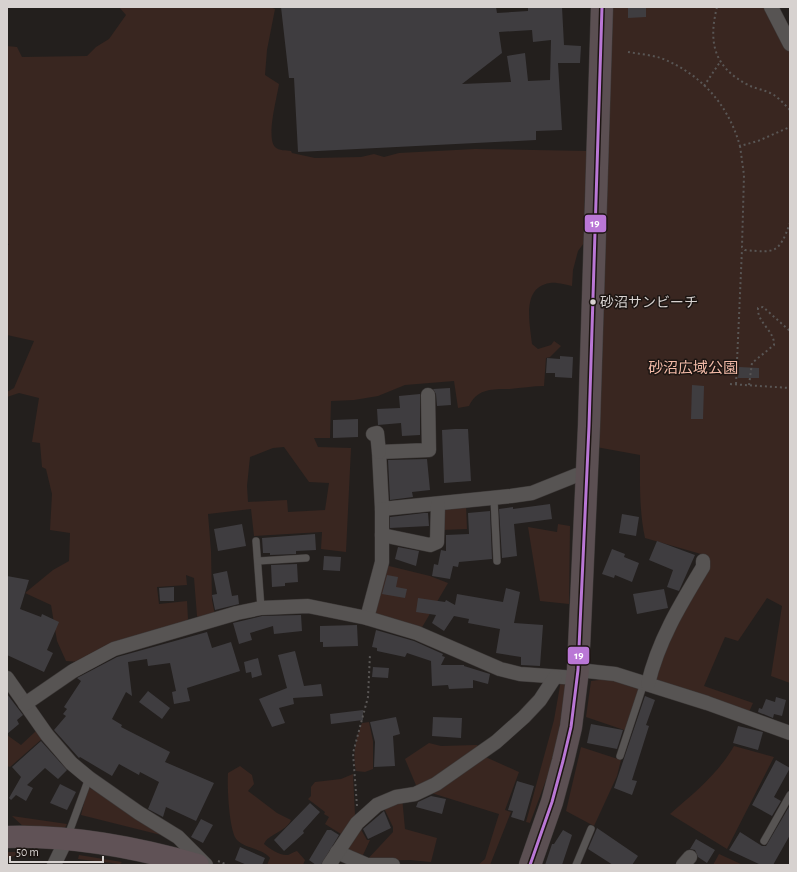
<svg xmlns="http://www.w3.org/2000/svg" width="797" height="872" viewBox="0 0 797 872" font-family="'Alegreya Sans','Noto Sans JP',sans-serif">
  <style>
    .green { fill: #392620; fill-rule: evenodd }
    .building { fill: #3f3d40; fill-rule: evenodd }
    .lines { fill: none; stroke-linecap: round; stroke-linejoin: round }
    .service-casing { stroke: #3d3938; stroke-width: 8 }
    .minor-casing { stroke: #3d3938; stroke-width: 15 }
    .primary-casing { stroke: #3d3938; stroke-width: 23 }
    .trunk-casing { stroke: #3d3938; stroke-width: 23 }
    .path { stroke: #595655; stroke-width: 2; stroke-dasharray: 2 3; stroke-linecap: butt }
    .service { stroke: #575453; stroke-width: 7 }
    .minor { stroke: #575453; stroke-width: 14 }
    .primary { stroke: #5b4f52; stroke-width: 22 }
    .trunk { stroke: #605256; stroke-width: 22 }
    .bus-1-casing { stroke: #1c1512; stroke-width: 6 }
    .bus-1 { stroke: #ba77d6; stroke-width: 3 }
    .bus-dot { fill: #d7d2d0; stroke: #1c1512; stroke-width: 1.5 }
    .labels { text-anchor: middle; stroke-width: 3; stroke-linejoin: round; paint-order: stroke }
    .bus-label { font-size: 14px; fill: #d7d2d0; stroke: #1c1512; text-anchor: start }
    .park-label { font-size: 15px; fill: #f2baa7; stroke: #1c1512 }
    .line-badge { stroke: #1c1512; stroke-width: 1.5 }
    .badge-label { font-size: 11px; text-anchor: middle; font-weight: bold; fill: #fff }
  </style>
  <rect width="100%" height="100%" fill="#231f1d"/>
  <g class="green">
    <path d="M 119,7 L 270,7 L 275,9 L 267,50 L 265,75 L 279,84 C 277,98 266,137 275,147 C 279,151 286,150 291,151 L 292,153 L 315,158 L 361,157 L 374,154 L 384,157 L 399,153 L 475,149 L 588,151 L 585,189 L 584,243 L 578,251 L 573,270 L 572,286 C 566,285 557,282 550,283 C 521,287 530,324 532,344 L 538,349 L 551,345 L 554,341 L 561,346 L 550,357 L 546,358 L 544,386 C 533,386 521,388 510,389 C 494,389 477,388 469,406 L 458,408 L 454,381 L 405,385 L 378,396 L 354,400 L 331,401 L 330,438 L 314,438 L 318,447 L 351,448 L 346,552 L 321,549 L 322,532 L 254,536 L 251,509 L 208,514 L 211,551 L 212,600 L 215,615 L 200,619 L 197,616 L 194,578 L 186,575 L 187,585 L 157,587 L 159,604 L 187,601 L 188,619 L 183,624 L 80,662 L 66,661 L 57,641 L 51,605 L 25,593 L 53,570 L 69,561 L 70,533 L 50,530 L 52,494 L 46,469 L 42,467 L 40,443 L 32,442 L 39,398 L 19,393 L 7,397 L 7,392 L 14,388 L 34,341 L 7,335 L 7,245 L 9,245 L 7,242 L 7,46 L 17,47 L 22,57 L 87,56 L 96,47 L 109,39 L 126,15 ZM 284,447 L 309,482 L 329,483 L 325,510 L 288,512 L 287,500 L 248,502 L 247,486 L 250,457 L 273,448 Z"/>
    <path d="M 608,7 L 768,7 L 790,50 L 790,683 L 771,676 L 782,606 L 767,598 L 738,641 L 725,637 L 704,686 L 753,703 L 749,712 L 655,680 L 655,671 L 706,558 L 701,554 L 645,538 C 639,510 640,483 640,455 L 596,447 Z"/>
    <path d="M 466,505 L 467,529 L 441,530 L 443,507 Z"/>
    <path d="M 558,524 L 570,526 L 569,604 L 540,601 L 528,527 L 557,532 Z"/>
    <path d="M 385,565 L 430,576 L 448,583 L 421,629 L 370,615 Z"/>
    <path d="M 567,678 L 555,756 L 530,823 L 526,822 L 554,720 L 561,680 Z"/>
    <path d="M 607,679 L 641,689 L 627,731 L 586,717 L 591,681 Z"/>
    <path d="M 369,722 L 373,741 L 373,769 L 365,772 L 356,771 C 352,755 356,738 362,723 Z"/>
    <path d="M 36,731 L 43,738 L 10,767 L 7,766 L 7,735 L 21,745 Z"/>
    <path d="M 429,743 L 441,746 L 477,745 L 481,750 L 418,790 L 405,759 Z"/>
    <path d="M 734,746 L 774,757 L 727,849 L 670,814 C 694,793 718,774 734,746 Z"/>
    <path d="M 581,747 L 621,760 L 617,776 L 594,826 L 566,811 Z"/>
    <path d="M 481,755 L 519,772 L 505,810 L 511,812 L 490,865 L 478,865 L 485,859 L 499,814 L 425,791 Z"/>
    <path d="M 240,766 L 252,775 L 254,784 L 248,791 L 277,813 L 291,820 C 286,832 268,834 264,844 C 270,849 280,856 288,855 C 291,854 293,852 297,851 L 305,860 L 303,865 L 267,865 L 270,858 C 262,848 246,849 237,840 C 229,832 227,785 228,773 Z"/>
    <path d="M 353,774 L 355,815 L 341,834 L 325,824 L 329,817 L 324,814 L 325,812 L 308,799 L 311,796 L 311,787 L 315,782 L 341,779 Z"/>
    <path d="M 88,787 L 177,839 L 81,815 Z"/>
    <path d="M 402,797 L 405,829 L 437,838 L 431,862 L 410,860 L 366,861 L 393,832 L 393,827 L 382,804 Z"/>
    <path d="M 12,816 L 67,824 L 65,828 L 25,828 Z"/>
    <path d="M 359,826 L 367,840 L 370,840 L 363,855 L 357,858 L 341,850 Z"/>
    <path d="M 7,852 L 25,852 L 26,853 L 7,858 Z"/>
    <path d="M 719,854 L 743,865 L 713,865 Z"/>
    <path d="M 79,855 L 122,862 L 120,864 L 78,859 Z"/>
  </g>
  <g class="building">
    <path d="M 281,7 L 496,7 L 497,13 L 528,11 L 528,7 L 562,7 L 564,45 L 581,46 L 580,63 L 558,63 L 562,130 L 536,131 L 536,140 L 298,152 L 294,78 L 289,78 ZM 532,30 L 533,42 L 551,40 L 550,80 L 528,81 L 525,53 L 507,56 L 511,82 L 462,84 L 502,53 L 499,32 Z"/>
    <path d="M 628,7 L 646,7 L 646,17 L 628,18 Z"/>
    <path d="M 560,356 L 573,357 L 572,378 L 555,377 L 555,373 L 546,373 L 547,358 L 560,359 Z"/>
    <path d="M 739,367 L 759,368 L 759,378 L 738,378 Z"/>
    <path d="M 692,385 L 704,386 L 703,419 L 691,419 Z"/>
    <path d="M 450,388 L 451,405 L 437,406 L 436,394 L 433,389 Z"/>
    <path d="M 420,394 L 420,435 L 402,436 L 401,423 L 378,425 L 377,409 L 400,408 L 399,396 Z"/>
    <path d="M 358,419 L 358,437 L 333,438 L 333,420 Z"/>
    <path d="M 455,429 L 468,429 L 471,481 L 444,483 L 442,430 Z"/>
    <path d="M 427,459 L 430,490 L 412,492 L 413,497 L 390,500 L 388,460 Z"/>
    <path d="M 550,504 L 552,519 L 514,524 L 517,556 L 502,558 L 499,509 L 513,507 L 513,509 Z"/>
    <path d="M 490,511 L 492,559 L 459,562 L 458,567 L 453,566 L 450,579 L 432,576 L 434,564 L 438,565 L 441,550 L 446,551 L 446,535 L 469,534 L 468,513 Z"/>
    <path d="M 424,513 L 428,513 L 429,526 L 390,528 L 390,517 Z"/>
    <path d="M 622,514 L 639,517 L 636,536 L 619,533 Z"/>
    <path d="M 242,524 L 246,546 L 218,551 L 214,529 Z"/>
    <path d="M 315,534 L 316,550 L 296,551 L 296,554 L 270,555 L 270,553 L 263,553 L 262,538 Z"/>
    <path d="M 657,541 L 695,555 L 679,591 L 667,587 L 673,570 L 649,560 Z"/>
    <path d="M 398,547 L 419,551 L 416,566 L 395,559 Z"/>
    <path d="M 612,549 L 625,554 L 624,557 L 639,563 L 632,582 L 615,575 L 614,578 L 602,574 Z"/>
    <path d="M 324,556 L 341,557 L 340,571 L 323,570 Z"/>
    <path d="M 297,564 L 298,582 L 285,583 L 285,586 L 272,587 L 271,565 Z"/>
    <path d="M 227,571 L 232,596 L 238,595 L 239,604 L 215,610 L 212,595 L 217,594 L 213,574 Z"/>
    <path d="M 387,575 L 398,577 L 396,587 L 407,589 L 405,598 L 382,594 Z"/>
    <path d="M 7,576 L 29,580 L 20,609 L 41,617 L 42,614 L 59,622 L 47,650 L 53,653 L 44,672 L 7,655 Z"/>
    <path d="M 174,587 L 174,601 L 160,601 L 159,588 Z"/>
    <path d="M 506,588 L 520,592 L 514,623 L 543,625 L 540,666 L 521,665 L 521,657 L 496,653 L 500,629 L 468,623 L 469,619 L 454,616 L 444,631 L 432,623 L 436,615 L 416,612 L 418,598 L 445,602 L 446,600 L 455,605 L 457,594 L 503,602 Z"/>
    <path d="M 664,589 L 668,608 L 637,614 L 633,594 Z"/>
    <path d="M 301,615 L 302,631 L 274,634 L 273,626 L 250,633 L 252,640 L 239,644 L 233,623 L 262,616 Z"/>
    <path d="M 357,625 L 358,646 L 323,647 L 323,642 L 320,642 L 320,626 Z"/>
    <path d="M 376,630 L 414,641 L 443,654 L 442,656 L 445,657 L 441,665 L 464,665 L 464,666 L 490,674 L 488,684 L 473,680 L 473,688 L 449,689 L 448,685 L 432,686 L 431,661 L 407,653 L 405,657 L 377,651 L 377,648 L 372,647 Z"/>
    <path d="M 207,632 L 212,648 L 231,642 L 240,671 L 187,688 L 190,701 L 174,704 L 172,692 L 176,691 L 170,663 L 148,666 L 147,659 L 128,662 L 132,696 L 126,692 L 112,719 L 122,725 L 121,727 L 170,752 L 165,762 L 214,783 L 196,821 L 166,807 L 163,817 L 148,809 L 159,782 L 140,772 L 139,775 L 119,764 L 112,776 L 80,757 L 79,758 L 54,730 L 66,716 L 63,714 L 67,709 L 64,707 L 81,681 L 77,678 L 117,657 Z"/>
    <path d="M 295,651 L 304,686 L 321,684 L 323,696 L 293,698 L 294,704 L 279,708 L 285,723 L 272,727 L 259,699 L 287,688 L 278,655 Z"/>
    <path d="M 258,658 L 262,675 L 252,678 L 251,672 L 246,673 L 244,662 Z"/>
    <path d="M 373,667 L 389,668 L 388,678 L 372,677 Z"/>
    <path d="M 148,691 L 170,708 L 162,719 L 139,702 Z"/>
    <path d="M 7,694 L 23,715 L 17,720 L 19,724 L 7,734 Z"/>
    <path d="M 645,696 L 655,700 L 646,725 L 649,726 L 632,780 L 637,781 L 632,795 L 614,788 Z"/>
    <path d="M 776,697 L 786,700 L 782,716 L 774,714 L 773,718 L 758,712 L 759,708 L 762,709 L 766,699 L 775,702 Z"/>
    <path d="M 363,710 L 363,720 L 331,724 L 330,714 Z"/>
    <path d="M 396,717 L 400,734 L 393,736 L 395,766 L 374,767 L 375,742 L 370,722 Z"/>
    <path d="M 433,717 L 462,718 L 461,738 L 432,736 Z"/>
    <path d="M 591,724 L 623,730 L 617,749 L 587,743 Z"/>
    <path d="M 738,726 L 763,732 L 758,750 L 733,743 Z"/>
    <path d="M 41,741 L 67,770 L 58,779 L 45,768 L 27,785 L 33,788 L 26,801 L 16,795 L 11,800 L 9,798 L 21,777 L 12,767 Z"/>
    <path d="M 776,760 L 790,768 L 774,797 L 781,801 L 772,816 L 752,805 Z"/>
    <path d="M 517,781 L 534,786 L 524,821 L 511,817 L 513,811 L 508,810 Z"/>
    <path d="M 60,784 L 76,792 L 67,810 L 50,803 Z"/>
    <path d="M 431,796 L 446,799 L 442,814 L 416,807 L 418,802 Z"/>
    <path d="M 310,803 L 320,812 L 303,831 L 304,833 L 284,851 L 274,840 Z"/>
    <path d="M 790,805 L 790,835 L 773,865 L 761,865 L 729,850 L 740,832 L 762,846 L 766,846 Z"/>
    <path d="M 384,811 L 391,828 L 368,839 L 363,829 Z"/>
    <path d="M 201,819 L 213,825 L 203,843 L 191,837 Z"/>
    <path d="M 597,828 L 638,856 L 632,865 L 613,865 L 588,849 Z"/>
    <path d="M 327,830 L 331,830 L 339,835 L 321,865 L 316,865 L 309,860 Z"/>
    <path d="M 563,830 L 572,835 L 562,865 L 545,865 L 552,844 L 554,844 Z"/>
    <path d="M 696,839 L 715,850 L 707,863 L 698,857 L 695,850 L 690,849 Z"/>
    <path d="M 240,847 L 265,858 L 262,865 L 247,865 L 235,860 Z"/>
  </g>
  <g class="lines">
    <defs>
      <g id="service">
        <path d="M 494,499 L 497,561"/>
        <path d="M 256,541 L 261,608"/>
        <path d="M 258,561 L 306,558"/>
        <path d="M 620,756 L 644,683"/>
        <path d="M 67,838 L 89,778"/>
        <path d="M 764,841 L 790,795"/>
        <path d="M 576,865 L 591,829"/>
      </g>
      <g id="minor">
        <path d="M 771,7 L 790,44"/>
        <path d="M 428,395 L 429,450 L 379,452 L 382,509 L 511,496 L 532,493 L 577,475 L 586,475"/>
        <path d="M 373,434 L 377,433 L 379,452"/>
        <path d="M 382,535 L 430,545 L 437,542 L 438,504"/>
        <path d="M 367,618 L 382,562 L 382,509"/>
        <path d="M 578,670 L 615,674 L 707,703 L 790,733"/>
        <path d="M 7,678 L 47,735 L 71,763 L 89,778 L 139,813 L 178,837 L 206,865"/>
        <path d="M 648,684 C 658,641 680,605 703,567 L 703,561"/>
        <path d="M 25,704 L 73,671 L 114,649 L 237,613 L 261,608 L 308,606 L 367,618 L 417,633 L 500,669 L 520,674 L 577,678"/>
        <path d="M 337,852 L 367,865 L 393,865"/>
        <path d="M 54,865 L 67,838"/>
        <path d="M 329,865 L 357,823 L 377,805 L 396,797 L 415,794 L 436,784 L 496,742 L 524,717 L 540,700 L 555,677"/>
        <path d="M 683,865 L 690,857"/>
      </g>
      <path id="primary" d="M 530,865 L 552,802 L 563,761 L 571,727 L 578,670 L 589,426 L 602,7"/>
      <path id="trunk" d="M 7,837 C 72,835 135,847 198,865"/>
    </defs>
    <use href="#service" class="service-casing"/>
    <use href="#minor" class="minor-casing"/>
    <use href="#primary" class="primary-casing"/>
    <use href="#trunk" class="trunk-casing"/>
    <g class="path">
      <path d="M 717,7 C 708,43 714,67 748,85 C 756,89 766,90 774,95 C 780,99 785,105 790,110"/>
      <path d="M 628,52 C 639,54 651,55 661,58 C 701,74 728,104 740,146 L 758,141 L 790,127"/>
      <path d="M 704,86 L 720,62"/>
      <path d="M 740,146 L 744,175 L 742,247 L 745,250 C 776,253 779,253 790,223"/>
      <path d="M 730,384 L 790,388"/>
      <path d="M 736,384 L 742,249"/>
      <path d="M 749,385 L 752,363 L 774,345 C 775,331 757,323 758,308 L 763,307 L 790,331"/>
      <path d="M 357,806 L 353,753 L 368,697 L 370,654"/>
      <path d="M 218,861 L 228,865"/>
    </g>
    <use href="#service" class="service"/>
    <use href="#minor" class="minor"/>
    <use href="#primary" class="primary"/>
    <use href="#trunk" class="trunk"/>
    <defs>
      <path id="bus-1" d="M 530,865 L 552,802 L 563,761 L 571,727 L 578,670 L 589,426 L 602,7"/>
    </defs>
    <use href="#bus-1" class="bus-1-casing"/>
    <use href="#bus-1" class="bus-1"/>
  </g>
  <circle class="bus-dot" cx="593" cy="302" r="3.5"/>
  <g class="labels">
    <g class="bus-label">
      <text x="600" y="307">砂沼サンビーチ</text>
    </g>
    <g class="park-label">
      <text x="693" y="373">砂沼広域公園</text>
    </g>
  </g>
  <g class="line-badge">
    <rect x="584" y="214" width="23" height="19" rx="4" fill="#ba77d6"/>
    <rect x="567" y="646" width="23" height="19" rx="4" fill="#ba77d6"/>
  </g>
  <g class="badge-label">
    <text x="595" y="227">19</text>
    <text x="579" y="659">19</text>
  </g>
  <rect width="797" height="872" fill="none" stroke="#d7d2d0" stroke-width="16"/>
  <path d="M10 856v6h93v-6" fill="none" stroke="#d7d2d0" stroke-width="2"/>
  <text x="16" y="856" font-size="12" fill="#d7d2d0" stroke="#1c1512" stroke-width="3" paint-order="stroke">50 m</text>
</svg>
